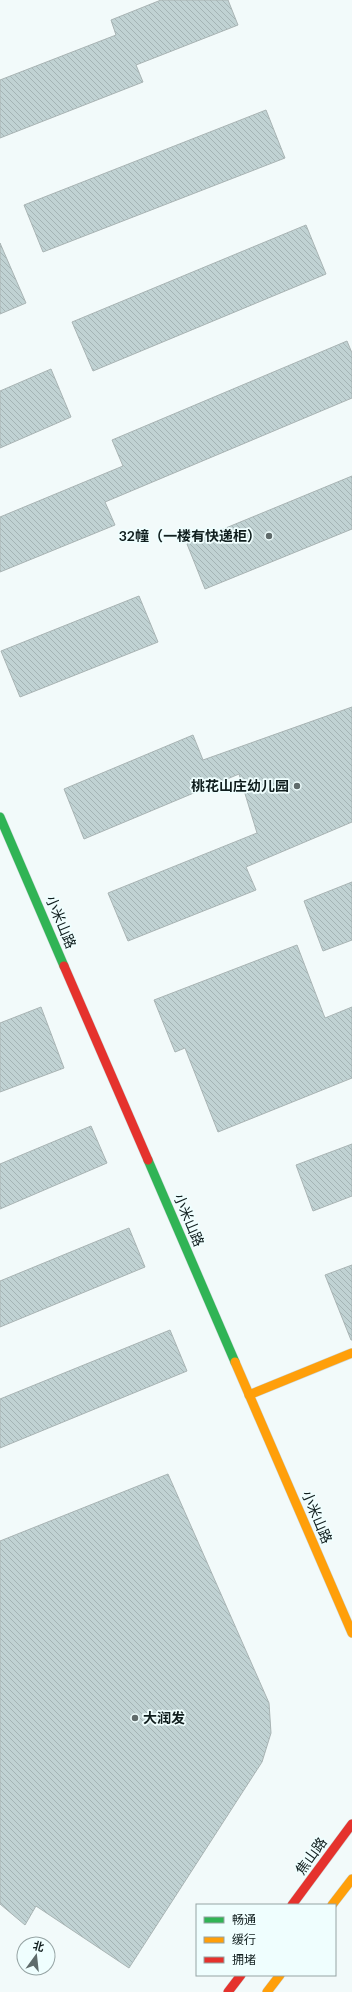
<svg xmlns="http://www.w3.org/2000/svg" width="352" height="1992" viewBox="0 0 352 1992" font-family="Lato,'Noto Sans SC',sans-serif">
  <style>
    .building { fill: url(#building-back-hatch); stroke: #a9b4b4 }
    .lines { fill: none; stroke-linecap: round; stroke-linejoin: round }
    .fast-casing { stroke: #ccd7d7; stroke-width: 10 }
    .slow-casing { stroke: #ccd7d7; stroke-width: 10 }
    .jam-casing { stroke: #ccd7d7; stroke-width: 10 }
    .fast { stroke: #30b455; stroke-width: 9 }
    .slow { stroke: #ff9f0a; stroke-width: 9 }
    .jam { stroke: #e5322d; stroke-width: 9 }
    .poi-dot { fill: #5f6b6b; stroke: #effefe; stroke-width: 1.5 }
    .labels { text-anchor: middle; stroke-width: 3.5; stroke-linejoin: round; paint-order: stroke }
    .poi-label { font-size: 14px; font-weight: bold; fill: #101e1e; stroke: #effefe; text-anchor: end }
    .street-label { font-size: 14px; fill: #101e1e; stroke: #effefe }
  </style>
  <defs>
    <pattern id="building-back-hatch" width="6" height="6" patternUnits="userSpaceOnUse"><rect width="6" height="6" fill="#c0d2d3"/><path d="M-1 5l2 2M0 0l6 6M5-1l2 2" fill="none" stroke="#a4b4b5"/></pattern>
  </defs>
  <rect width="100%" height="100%" fill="#f2fafa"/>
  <g class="building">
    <path d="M 161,0 L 228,0 L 238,25 L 136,65 L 143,82 L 0,138 L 0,80 L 116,35 L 111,20 Z"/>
    <path d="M 266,110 L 285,158 L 43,252 L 24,205 Z"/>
    <path d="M 306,225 L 326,274 L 93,371 L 72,322 Z"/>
    <path d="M 0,243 L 26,303 L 0,314 Z"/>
    <path d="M 347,341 L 352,353 L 352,398 L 105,502 L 115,525 L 0,572 L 0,517 L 123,466 L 112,440 Z"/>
    <path d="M 51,369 L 71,417 L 0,448 L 0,391 Z"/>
    <path d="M 352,476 L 352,529 L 205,589 L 187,544 Z"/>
    <path d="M 139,596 L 158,642 L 20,697 L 1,651 Z"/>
    <path d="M 352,707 L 352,822 L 246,867 L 256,890 L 128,941 L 108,893 L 257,833 L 239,774 L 84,839 L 64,789 L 193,735 L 203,760 Z"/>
    <path d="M 352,882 L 352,940 L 323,951 L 304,901 Z"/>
    <path d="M 297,945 L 325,1018 L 352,1007 L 352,1078 L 218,1132 L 185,1048 L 175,1052 L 154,1000 Z"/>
    <path d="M 41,1007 L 64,1068 L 0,1092 L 0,1023 Z"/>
    <path d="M 91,1126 L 107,1163 L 0,1209 L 0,1164 Z"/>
    <path d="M 352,1144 L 352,1196 L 313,1211 L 296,1165 Z"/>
    <path d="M 129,1228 L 145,1267 L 0,1327 L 0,1281 Z"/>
    <path d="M 352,1265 L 352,1340 L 351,1340 L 325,1275 Z"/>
    <path d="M 170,1330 L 187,1371 L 0,1448 L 0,1399 Z"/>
    <path d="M 168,1474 L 269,1703 L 271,1733 L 262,1762 L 129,1968 L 36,1906 L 25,1925 L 0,1904 L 0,1541 Z"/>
  </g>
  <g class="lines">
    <defs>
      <g id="fast">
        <path d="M 0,817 L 64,966"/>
        <path d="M 148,1160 L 235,1362"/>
      </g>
      <g id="slow">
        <path d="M 235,1362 L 352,1633"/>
        <path d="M 249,1395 L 352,1353"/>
        <path d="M 332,1905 L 352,1879"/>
        <path d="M 267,1992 L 280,1975"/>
      </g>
      <g id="jam">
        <path d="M 64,966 L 148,1160"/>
        <path d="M 292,1905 L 352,1824"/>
        <path d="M 228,1992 L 241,1975"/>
      </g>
    </defs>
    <use href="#fast" class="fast-casing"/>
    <use href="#slow" class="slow-casing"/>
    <use href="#jam" class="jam-casing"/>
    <use href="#fast" class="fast"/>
    <use href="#slow" class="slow"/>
    <use href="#jam" class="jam"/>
  </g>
  <g class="poi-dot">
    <circle cx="269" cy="536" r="4"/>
    <circle cx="297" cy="786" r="4"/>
    <circle cx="135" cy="1718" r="4"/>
  </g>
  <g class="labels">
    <g class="poi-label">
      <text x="261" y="541">32幢（一楼有快递柜）</text>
      <text x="289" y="791">桃花山庄幼儿园</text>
      <text x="143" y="1723" text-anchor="start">大润发</text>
    </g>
    <g class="street-label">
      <text transform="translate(61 922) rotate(67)" y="5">小米山路</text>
      <text transform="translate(189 1220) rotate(67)" y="5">小米山路</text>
      <text transform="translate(317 1517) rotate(67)" y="5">小米山路</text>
      <text transform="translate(311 1856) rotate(-54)" y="5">焦山路</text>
    </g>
  </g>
  <rect x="196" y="1904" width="140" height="72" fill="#effefe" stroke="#96a4a4"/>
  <rect x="204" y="1917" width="20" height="6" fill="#30b455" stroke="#96a4a4"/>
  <text x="232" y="1924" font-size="12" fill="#101e1e">畅通</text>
  <rect x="204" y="1937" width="20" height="6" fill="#ff9f0a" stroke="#96a4a4"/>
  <text x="232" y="1944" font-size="12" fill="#101e1e">缓行</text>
  <rect x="204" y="1957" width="20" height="6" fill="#e5322d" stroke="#96a4a4"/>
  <text x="232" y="1964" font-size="12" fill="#101e1e">拥堵</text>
  <g transform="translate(36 1956) rotate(15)"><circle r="19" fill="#effefe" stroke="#96a4a4"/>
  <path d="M0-3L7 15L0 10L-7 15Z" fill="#5f6b6b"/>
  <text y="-6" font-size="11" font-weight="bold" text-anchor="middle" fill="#101e1e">北</text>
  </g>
</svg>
